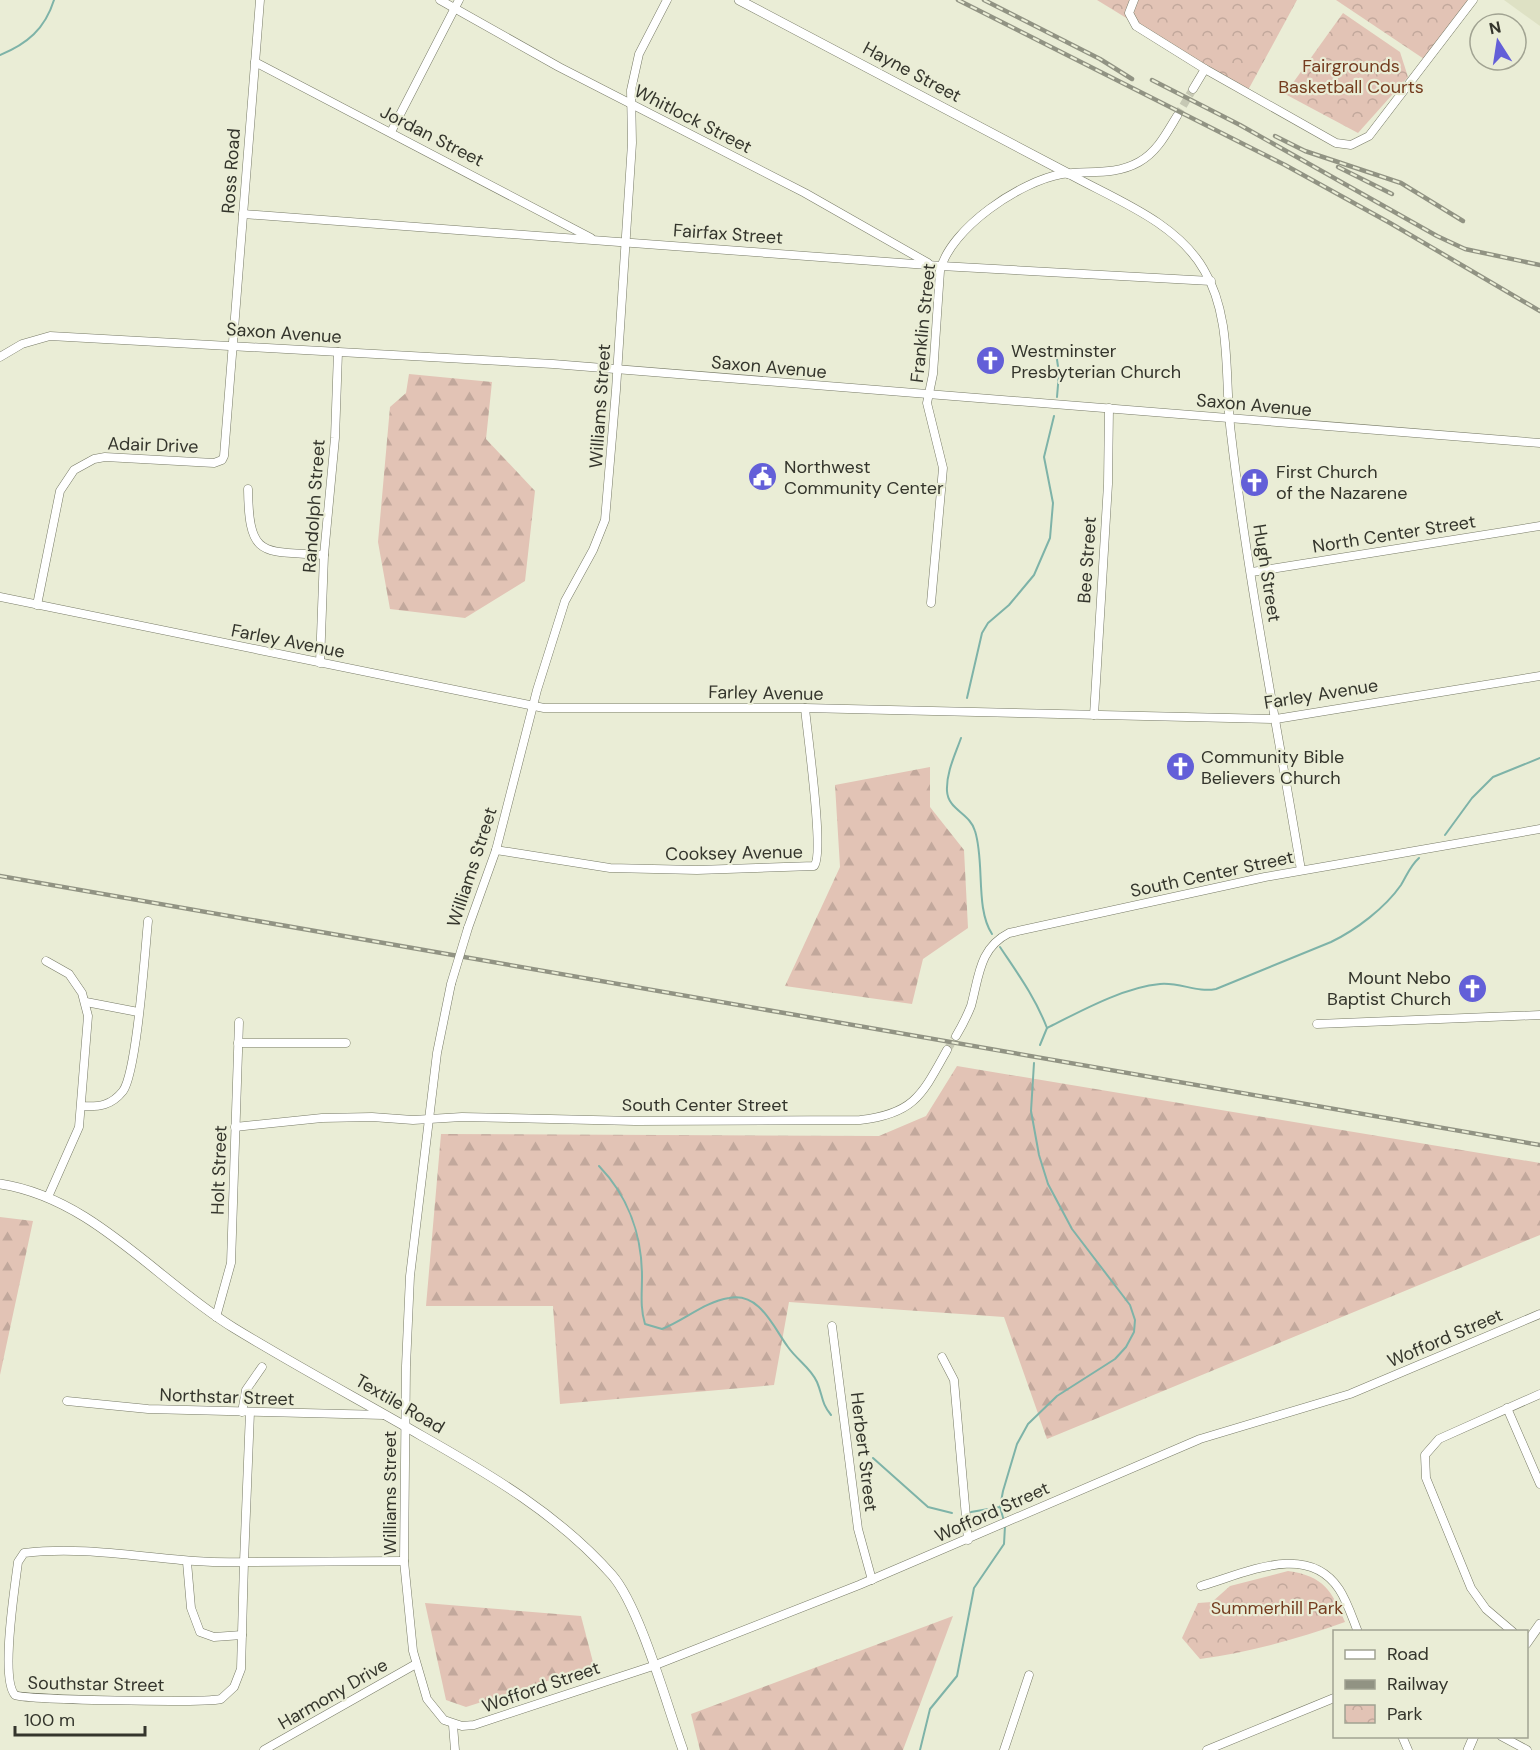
<svg xmlns="http://www.w3.org/2000/svg" width="1540" height="1750" viewBox="0 0 1540 1750" font-family="'DM Sans',sans-serif">
  <style>
    .built { fill: #dee1c4 }
    .forest { fill: url(#forest-firs) }
    .park { fill: url(#park-crowns) }
    .lines { fill: none; stroke-linecap: round; stroke-linejoin: round }
    .stream { stroke: #7eb3a8; stroke-width: 2 }
    .minor-tunnel { stroke: #c6c8b4; stroke-width: 8; stroke-dasharray: 8 4; stroke-linecap: butt }
    .minor-casing { stroke: #777a66; stroke-width: 9 }
    .tertiary-casing { stroke: #777a66; stroke-width: 10 }
    .minor { stroke: #fff; stroke-width: 8 }
    .tertiary { stroke: #fff; stroke-width: 9 }
    .rail-casing { stroke: #919383; stroke-width: 4.5 }
    .rail { stroke: #eaedd6; stroke-width: 2; stroke-dasharray: 7; stroke-linecap: butt }
    .minor-bridge-casing { stroke: #777a66; stroke-width: 9; stroke-linecap: butt }
    .minor-bridge { stroke: #fff; stroke-width: 8 }
    .labels { text-anchor: middle; stroke-width: 4.5; stroke-linejoin: round; paint-order: stroke }
    .park-label { font-size: 18px; fill: #743c1f; stroke: #eaedd6 }
    .street-label { font-size: 18px; fill: #34352c; stroke: #eaedd6 }
    .poi-label { font-size: 18px; fill: #34352c; stroke: #eaedd6; text-anchor: start }
  </style>
  <defs>
    <pattern id="forest-firs" width="22" height="20" patternUnits="userSpaceOnUse" patternTransform="scale(1.5)"><rect width="22" height="20" fill="#e2c3b5"/><path d="M5 1l3.5 6h-7zM16 11l3.5 6h-7z" fill="#c2a89c"/></pattern>
    <pattern id="park-crowns" width="20" height="18" patternUnits="userSpaceOnUse" patternTransform="scale(1.5)"><rect width="20" height="18" fill="#e2c3b5"/><path d="M2 6a3 3 0 1 1 6 0M12 15a3 3 0 1 1 6 0" fill="none" stroke="#c2a89c"/></pattern>
  </defs>
  <rect width="100%" height="100%" fill="#eaedd6"/>
  <path class="built" d="M 1504,0 L 1540,0 L 1540,26 Z"/>
  <g class="forest">
    <path d="M 409,374 L 492,382 L 486,439 L 535,491 L 525,581 L 465,618 L 390,609 L 378,542 L 390,407 L 406,393 Z"/>
    <path d="M 930,767 L 930,807 L 964,850 L 968,928 L 923,959 L 912,1004 L 785,986 L 840,867 L 835,785 Z"/>
    <path d="M 957,1066 L 1540,1163 L 1540,1235 L 1047,1439 L 1004,1317 L 789,1302 L 774,1385 L 560,1404 L 553,1306 L 426,1306 L 441,1134 L 879,1136 L 926,1116 Z"/>
    <path d="M 0,1217 L 33,1221 L 0,1375 Z"/>
    <path d="M 425,1603 L 581,1616 L 594,1666 L 466,1707 L 446,1700 Z"/>
    <path d="M 953,1616 L 903,1750 L 700,1750 L 691,1714 Z"/>
  </g>
  <g class="park">
    <path d="M 1097,0 L 1297,0 L 1247,92 Z"/>
    <path d="M 1336,0 L 1473,0 L 1427,61 Z"/>
    <path d="M 1343,13 L 1400,52 L 1408,77 L 1358,133 L 1285,94 Z"/>
    <path d="M 1288,1571 C 1324,1576 1332,1591 1345,1622 C 1298,1639 1250,1652 1200,1659 L 1182,1638 L 1198,1603 L 1212,1602 L 1230,1586 Z"/>
  </g>
  <g class="lines">
    <g class="stream">
      <path d="M 0,55 C 27,44 45,29 54,0"/>
      <path d="M 1056,353 L 1059,373 L 1057,397"/>
      <path d="M 967,698 L 982,633 L 988,623 L 1009,605 L 1034,575 L 1050,538 L 1053,503 L 1044,457 L 1054,416"/>
      <path d="M 961,738 C 955,755 946,773 947,791 C 948,810 970,813 975,831 C 985,862 975,908 992,934"/>
      <path d="M 1445,835 L 1472,798 L 1493,777 L 1540,758"/>
      <path d="M 1000,947 C 1018,974 1035,997 1047,1028 L 1040,1045"/>
      <path d="M 1047,1028 C 1079,1012 1124,987 1160,984 C 1180,982 1197,993 1216,989 L 1331,942 C 1356,930 1385,908 1401,885 C 1407,875 1410,866 1419,858"/>
      <path d="M 599,1166 C 628,1196 642,1235 642,1277 C 642,1293 640,1308 645,1324 L 662,1329 C 685,1320 704,1302 729,1298 C 760,1292 773,1327 788,1347 C 797,1360 811,1368 817,1382 C 823,1396 821,1403 831,1415"/>
      <path d="M 873,1458 L 928,1507 L 952,1513"/>
      <path d="M 971,1512 L 1000,1507"/>
      <path d="M 1004,1521 L 1000,1507 L 1003,1491 L 1017,1444 L 1028,1424 L 1057,1396 L 1115,1359 L 1126,1347 L 1134,1332 L 1135,1320 L 1130,1305 L 1072,1229 L 1048,1184 L 1039,1155 L 1031,1111 L 1034,1063"/>
      <path d="M 920,1750 L 930,1709 L 957,1676 L 974,1588 L 1004,1544 L 1005,1526"/>
    </g>
    <g class="minor-tunnel">
      <path d="M 1177,116 L 1193,89"/>
      <path d="M 947,1050 L 956,1036"/>
    </g>
    <defs>
      <g id="minor">
        <path d="M 440,0 L 559,67 L 805,193 L 928,263"/>
        <path d="M 1134,0 L 1129,13 L 1136,26 L 1205,69"/>
        <path d="M 255,62 L 591,238"/>
        <path d="M 1193,89 L 1205,69 L 1336,143 L 1351,145 L 1369,136 L 1473,0"/>
        <path d="M 391,132 L 459,0"/>
        <path d="M 1069,174 C 1114,199 1177,222 1204,270 C 1233,318 1224,381 1231,434 C 1248,580 1277,725 1301,870"/>
        <path d="M 243,214 L 941,266 L 1211,281"/>
        <path d="M 0,357 L 22,344 L 50,336 L 553,364 L 1540,443"/>
        <path d="M 248,489 C 249,559 262,551 324,555"/>
        <path d="M 1252,572 L 1540,526"/>
        <path d="M 0,597 L 544,708 L 805,708 L 1276,719 L 1540,676"/>
        <path d="M 931,603 L 943,468 L 927,403 L 933,374 L 940,271 C 950,228 1021,181 1062,174 C 1088,170 1114,176 1139,162 C 1157,152 1166,134 1177,116"/>
        <path d="M 37,605 L 60,491 L 74,470 L 94,459 L 105,457 L 214,463 L 222,460 L 224,456 L 260,0"/>
        <path d="M 320,663 L 324,555 L 335,438 L 338,352"/>
        <path d="M 1094,715 L 1108,484 L 1109,408"/>
        <path d="M 496,850 L 610,868 L 697,870 L 814,866 C 825,855 807,732 805,708"/>
        <path d="M 468,928 L 496,850 L 537,690 L 565,601 L 593,550 L 605,520 L 616,390 L 632,143 L 631,90 L 639,54 L 667,0"/>
        <path d="M 46,961 L 69,974 L 82,993 L 88,1016 L 79,1127 L 48,1197"/>
        <path d="M 451,984 L 437,1053 L 410,1276 L 406,1366 L 404,1561 L 413,1651 L 427,1699 L 444,1720 L 462,1726 L 474,1725 L 653,1666 L 859,1585 L 1200,1439 L 1350,1394 L 1540,1314"/>
        <path d="M 86,1002 L 138,1012"/>
        <path d="M 1317,1024 L 1540,1015"/>
        <path d="M 956,1036 C 962,1026 967,1016 971,1006 C 979,977 979,948 1009,933 L 1265,877 L 1540,829"/>
        <path d="M 238,1043 L 346,1043"/>
        <path d="M 82,1106 C 99,1107 111,1106 123,1091 C 137,1071 145,951 148,921"/>
        <path d="M 235,1127 L 322,1118 L 372,1117 L 413,1120 L 462,1117 L 635,1121 L 860,1120 C 914,1114 922,1095 947,1050"/>
        <path d="M 216,1317 L 231,1263 L 239,1022"/>
        <path d="M 832,1326 L 858,1529 L 872,1580"/>
        <path d="M 942,1357 L 954,1380 L 968,1540"/>
        <path d="M 67,1401 L 148,1409 L 384,1415"/>
        <path d="M 1507,1408 L 1540,1484"/>
        <path d="M 242,1412 L 246,1390 L 262,1367"/>
        <path d="M 250,1412 L 244,1562 C 170,1565 98,1544 24,1553 L 18,1562 C 15,1586 0,1679 15,1695 C 24,1700 204,1703 221,1699 L 234,1687 L 241,1669 L 244,1562 L 404,1561"/>
        <path d="M 187,1562 L 191,1608 L 200,1632 L 214,1637 L 242,1635"/>
        <path d="M 1201,1586 C 1244,1574 1307,1541 1339,1589 C 1347,1601 1352,1617 1358,1632"/>
        <path d="M 1513,1632 L 1486,1609 L 1471,1588 L 1426,1478 L 1425,1455 L 1439,1439 L 1540,1394"/>
        <path d="M 453,1725 L 455,1750"/>
        <path d="M 1402,1736 L 1408,1750"/>
        <path d="M 1501,1736 L 1527,1750"/>
        <path d="M 264,1750 L 416,1664"/>
        <path d="M 1004,1750 L 1029,1675"/>
        <path d="M 1207,1750 L 1334,1698"/>
      </g>
      <g id="tertiary">
        <path d="M 739,0 L 1069,174"/>
        <path d="M 0,1184 C 93,1198 157,1281 234,1328 C 296,1366 360,1400 422,1436 C 491,1475 559,1515 612,1575 C 640,1607 667,1706 683,1750"/>
        <path d="M 1526,1644 L 1540,1624"/>
        <path d="M 1468,1750 L 1474,1736"/>
      </g>
    </defs>
    <use href="#minor" class="minor-casing"/>
    <use href="#tertiary" class="tertiary-casing"/>
    <use href="#minor" class="minor"/>
    <use href="#tertiary" class="tertiary"/>
    <defs>
      <g id="rail">
        <path d="M 958,0 L 1285,165 L 1390,223 L 1540,311"/>
        <path d="M 984,0 L 1100,59 L 1132,79"/>
        <path d="M 1152,80 L 1240,125 L 1437,236 L 1465,249 L 1540,265"/>
        <path d="M 1275,136 L 1305,151 L 1401,183 L 1463,221"/>
        <path d="M 1338,167 L 1392,194"/>
        <path d="M 0,876 L 1540,1145"/>
      </g>
    </defs>
    <use href="#rail" class="rail-casing"/>
    <use href="#rail" class="rail"/>
    <defs>
      <path id="minor-bridge" d="M 451,984 L 468,928"/>
    </defs>
    <use href="#minor-bridge" class="minor-bridge-casing"/>
    <use href="#minor-bridge" class="minor-bridge"/>
  </g>
  <defs>
    <symbol id="church-disc" viewBox="-11 -11 22 22"><circle r="9.5" fill="#635fd8" stroke="#eaedd6"/><path d="M-1.2-6h2.4v3.5h3.3v2.4h-3.3V6h-2.4V-.1h-3.3v-2.4h3.3Z" fill="#fff"/></symbol>
    <symbol id="civic-disc" viewBox="-11 -11 22 22"><circle r="9.5" fill="#635fd8" stroke="#eaedd6"/><path d="M-.6-6.5H3V-4.5H.6V-3L4-1V1h2V6H-6V1h2V-1L-.6-3ZM-1.2 2.5V6h2.4V2.5Z" fill="#fff"/></symbol>
  </defs>
  <g fill-rule="evenodd">
    <use href="#church-disc" x="974" y="344" width="33" height="33"/>
    <use href="#civic-disc" x="746" y="460" width="33" height="33"/>
    <use href="#church-disc" x="1238" y="466" width="33" height="33"/>
    <use href="#church-disc" x="1164" y="750" width="33" height="33"/>
    <use href="#church-disc" x="1456" y="972" width="33" height="33"/>
  </g>
  <g class="labels">
    <g class="park-label">
      <text x="1351" y="72">Fairgrounds<tspan x="1351" dy="21">Basketball Courts</tspan></text>
      <text x="1277" y="1614">Summerhill Park</text>
    </g>
    <g class="street-label">
      <text transform="translate(912 72) rotate(28)" y="6">Hayne Street</text>
      <text transform="translate(693 119) rotate(27)" y="6">Whitlock Street</text>
      <text transform="translate(432 136) rotate(27)" y="6">Jordan Street</text>
      <text transform="translate(231 171) rotate(-86)" y="6">Ross Road</text>
      <text transform="translate(728 234) rotate(4)" y="6">Fairfax Street</text>
      <text transform="translate(923 323) rotate(-84)" y="6">Franklin Street</text>
      <text transform="translate(284 333) rotate(4)" y="6">Saxon Avenue</text>
      <text transform="translate(769 367) rotate(5)" y="6">Saxon Avenue</text>
      <text transform="translate(1254 405) rotate(5)" y="6">Saxon Avenue</text>
      <text transform="translate(600 406) rotate(-86)" y="6">Williams Street</text>
      <text transform="translate(153 445) rotate(2)" y="6">Adair Drive</text>
      <text transform="translate(314 506) rotate(-86)" y="6">Randolph Street</text>
      <text transform="translate(1394 534) rotate(-9)" y="6">North Center Street</text>
      <text transform="translate(1087 560) rotate(-86)" y="6">Bee Street</text>
      <text transform="translate(1267 573) rotate(81)" y="6">Hugh Street</text>
      <text transform="translate(288 641) rotate(11)" y="6">Farley Avenue</text>
      <text transform="translate(766 693) rotate(1)" y="6">Farley Avenue</text>
      <text transform="translate(1321 694) rotate(-9)" y="6">Farley Avenue</text>
      <text transform="translate(734 853) rotate(-1)" y="6">Cooksey Avenue</text>
      <text transform="translate(472 867) rotate(-72)" y="6">Williams Street</text>
      <text transform="translate(1212 874) rotate(-12)" y="6">South Center Street</text>
      <text x="705" y="1111">South Center Street</text>
      <text transform="translate(219 1170) rotate(-88)" y="6">Holt Street</text>
      <text transform="translate(1445 1338) rotate(-23)" y="6">Wofford Street</text>
      <text transform="translate(227 1397) rotate(2)" y="6">Northstar Street</text>
      <text transform="translate(400 1404) rotate(30)" y="6">Textile Road</text>
      <text transform="translate(864 1452) rotate(83)" y="6">Herbert Street</text>
      <text transform="translate(390 1493) rotate(-90)" y="6">Williams Street</text>
      <text transform="translate(992 1512) rotate(-24)" y="6">Wofford Street</text>
      <text transform="translate(96 1684) rotate(1)" y="6">Southstar Street</text>
      <text transform="translate(541 1687) rotate(-19)" y="6">Wofford Street</text>
      <text transform="translate(333 1694) rotate(-30)" y="6">Harmony Drive</text>
    </g>
    <g class="poi-label">
      <text x="1011" y="357">Westminster<tspan x="1011" dy="21">Presbyterian Church</tspan></text>
      <text x="784" y="473">Northwest<tspan x="784" dy="21">Community Center</tspan></text>
      <text x="1276" y="478">First Church<tspan x="1276" dy="21">of the Nazarene</tspan></text>
      <text x="1201" y="763">Community Bible<tspan x="1201" dy="21">Believers Church</tspan></text>
      <text x="1451" y="984" text-anchor="end">Mount Nebo<tspan x="1451" dy="21">Baptist Church</tspan></text>
    </g>
  </g>
  <rect x="1333" y="1630" width="195" height="108" fill="#eaedd6" stroke="#a1a392" stroke-width="1.5"/>
  <rect x="1345" y="1650" width="30" height="9" fill="#ffffff" stroke="#a1a392" stroke-width="1.5"/>
  <text x="1387" y="1660" font-size="18" fill="#34352c">Road</text>
  <rect x="1345" y="1680" width="30" height="9" fill="#919383" stroke="#a1a392" stroke-width="1.5"/>
  <text x="1387" y="1690" font-size="18" fill="#34352c">Railway</text>
  <rect x="1345" y="1705" width="30" height="18" fill="url(#park-crowns)" stroke="#a1a392" stroke-width="1.5"/>
  <text x="1387" y="1720" font-size="18" fill="#34352c">Park</text>
  <g transform="translate(1498 42) rotate(348)"><circle r="28" fill="#eaedd6" stroke="#a1a392" stroke-width="1.5"/>
  <path d="M0-4.5L10 22L0 15L-10 22Z" fill="#635fd8"/>
  <text y="-9" font-size="16" font-weight="bold" text-anchor="middle" fill="#34352c">N</text>
  </g>
  <path d="M15 1726v9h130v-9" fill="none" stroke="#34352c" stroke-width="3"/>
  <text x="24" y="1726" font-size="18" fill="#34352c" stroke="#eaedd6" stroke-width="4.5" paint-order="stroke">100 m</text>
</svg>
